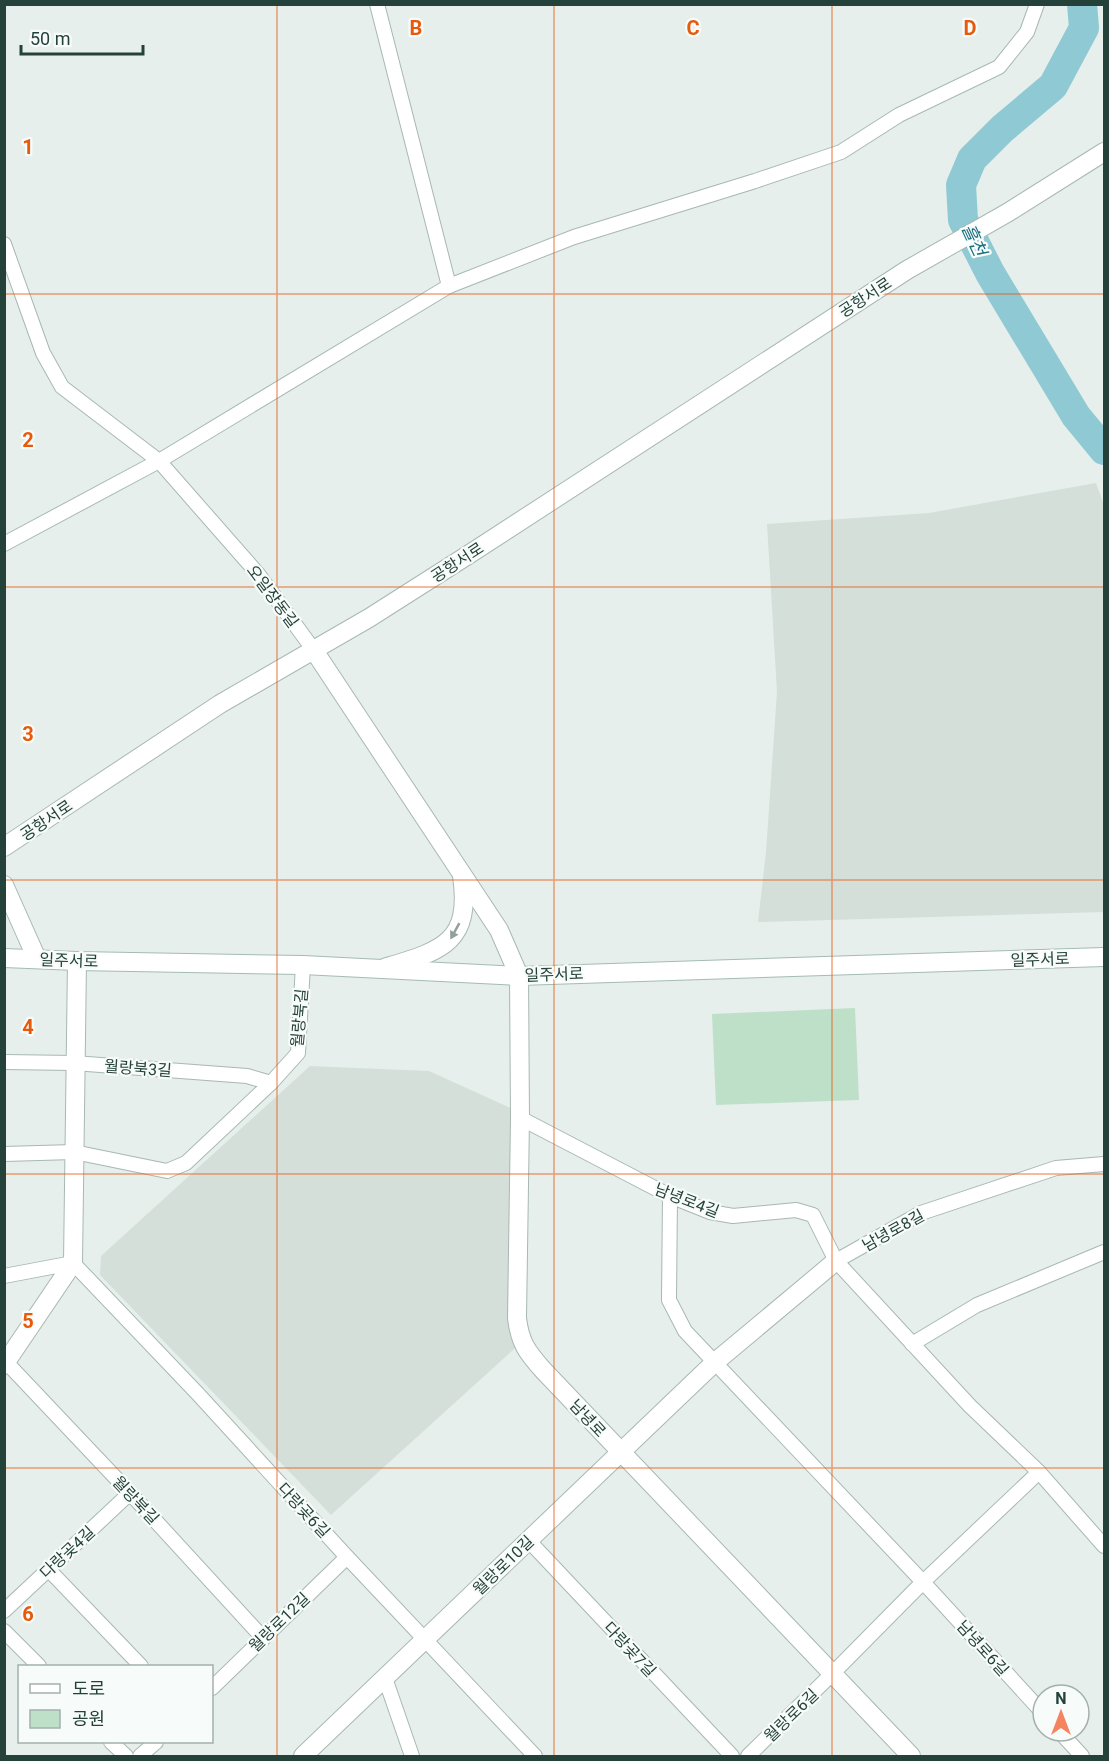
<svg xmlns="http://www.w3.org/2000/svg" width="1109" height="1761" viewBox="0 0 1109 1761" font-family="Roboto,'Noto Sans KR',sans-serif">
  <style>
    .built { fill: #d4dfda }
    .green { fill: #bfe0c8 }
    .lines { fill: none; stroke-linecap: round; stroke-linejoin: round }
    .river { stroke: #8ec9d4; stroke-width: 30 }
    .minor-casing { stroke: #a8b8b2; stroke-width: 16 }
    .tertiary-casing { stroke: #a8b8b2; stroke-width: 20 }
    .secondary-casing { stroke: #a4bbb3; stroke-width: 20 }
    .minor { stroke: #fff; stroke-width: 14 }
    .tertiary { stroke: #fff; stroke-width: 18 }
    .secondary { stroke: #fff; stroke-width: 18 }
    .oneway { fill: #92a09c }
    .grid { fill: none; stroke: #e8590c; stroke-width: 1.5; stroke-opacity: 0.55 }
    .labels { text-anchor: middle; stroke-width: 4.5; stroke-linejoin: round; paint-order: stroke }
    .street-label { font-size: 16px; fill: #24423a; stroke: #f7fbf9 }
    .water-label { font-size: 18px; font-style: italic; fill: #1c6f80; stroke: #f7fbf9 }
    .grid-label { font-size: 20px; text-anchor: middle; font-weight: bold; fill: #e8590c; stroke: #f7fbf9; stroke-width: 4.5; stroke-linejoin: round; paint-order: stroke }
  </style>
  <rect width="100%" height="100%" fill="#e6efeb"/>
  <g class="built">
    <path d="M 1096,483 L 1104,505 L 1104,912 L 758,922 L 766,852 L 777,692 L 767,524 L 929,513 Z"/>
    <path d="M 310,1066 L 429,1071 L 526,1115 L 524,1340 L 331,1515 L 100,1275 L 101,1256 Z"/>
  </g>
  <path class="green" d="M 855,1008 L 859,1100 L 716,1105 L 712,1014 Z"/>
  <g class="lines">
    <path class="river" d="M 1082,4 L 1084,28 L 1053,86 L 1002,129 L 972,159 L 961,185 L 963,220 L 990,273 L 1076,416 L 1104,450"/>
    <defs>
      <g id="minor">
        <path d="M 377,4 L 449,286"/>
        <path d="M 4,244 L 43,353 L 62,387 L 159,461 L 258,574 L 313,649"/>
        <path d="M 4,544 L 159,461 L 449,286 L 574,237 L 755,181 L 841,152 L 899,115 L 999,67 L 1027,32 L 1037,4"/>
        <path d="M 4,1062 L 74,1063 L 247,1076 L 271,1083"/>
        <path d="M 520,1118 L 670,1196 L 710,1212 L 733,1216 L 796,1210 L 813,1215 L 836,1261 L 970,1406 L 1039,1472 L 1104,1546"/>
        <path d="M 4,1154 L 74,1152 L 167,1171 L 186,1163 L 271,1083 L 298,1053 L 303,965"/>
        <path d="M 670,1196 L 669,1300 L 685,1331 L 923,1582 L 1043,1713"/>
        <path d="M 836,1261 L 921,1213 L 1056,1168 L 1104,1164"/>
        <path d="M 4,1276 L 73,1263 L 198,1394 L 347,1557 L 535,1756"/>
        <path d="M 912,1344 L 977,1305 L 1104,1252"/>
        <path d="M 7,1363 L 130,1493 L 263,1638"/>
        <path d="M 529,1541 L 732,1756"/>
        <path d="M 49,1570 L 141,1666"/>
        <path d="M 4,1611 L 130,1493"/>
        <path d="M 4,1631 L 39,1666"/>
        <path d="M 385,1678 L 412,1756"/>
        <path d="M 212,1688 L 347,1557"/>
        <path d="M 1059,1731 L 1082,1756"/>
        <path d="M 111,1742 L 126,1756"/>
        <path d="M 140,1756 L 156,1742"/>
        <path d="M 748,1756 L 833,1673 L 923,1582 L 1039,1472"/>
      </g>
      <g id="tertiary">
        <path d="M 313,649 L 499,930 L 519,976 L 520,1118 L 517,1318 C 520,1343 527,1352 543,1370 L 911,1756"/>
        <path d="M 4,847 L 220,704 L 369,618 L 468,555 L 907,270 L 1007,213 L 1104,152"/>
        <path d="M 4,885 L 37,959"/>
        <path d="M 384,968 C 440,951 472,944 462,876"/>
        <path d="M 4,1365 L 73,1263 L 77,961"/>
        <path d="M 303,1756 L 714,1363 L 836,1261"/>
      </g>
      <path id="secondary" d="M 4,958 L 77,961 L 303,965 L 519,976 L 1104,957"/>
    </defs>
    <use href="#minor" class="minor-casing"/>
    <use href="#tertiary" class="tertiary-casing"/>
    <use href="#secondary" class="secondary-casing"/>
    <use href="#minor" class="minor"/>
    <use href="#tertiary" class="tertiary"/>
    <use href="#secondary" class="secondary"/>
  </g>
  <defs><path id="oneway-solid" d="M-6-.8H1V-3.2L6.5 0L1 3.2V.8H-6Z" transform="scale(1.5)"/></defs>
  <use class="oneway" href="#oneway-solid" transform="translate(455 931) rotate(119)"/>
  <path class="grid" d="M 277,4 L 277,1756M 554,4 L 554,1756M 832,4 L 832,1756M 4,294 L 1104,294M 4,587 L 1104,587M 4,880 L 1104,880M 4,1174 L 1104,1174M 4,1468 L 1104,1468"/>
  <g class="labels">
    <g class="street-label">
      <text transform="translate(865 297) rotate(-33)" y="6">공항서로</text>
      <text transform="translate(457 562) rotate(-33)" y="6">공항서로</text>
      <text transform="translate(273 596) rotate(53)" y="6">오일장동길</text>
      <text transform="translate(46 820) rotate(-34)" y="6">공항서로</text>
      <text transform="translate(1040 959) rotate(-2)" y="6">일주서로</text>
      <text transform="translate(69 960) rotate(2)" y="6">일주서로</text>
      <text transform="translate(554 974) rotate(-2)" y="6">일주서로</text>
      <text transform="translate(299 1018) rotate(-85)" y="6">월랑북길</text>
      <text transform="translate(138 1068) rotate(4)" y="6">월랑북3길</text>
      <text transform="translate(687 1200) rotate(21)" y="6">남녕로4길</text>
      <text transform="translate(893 1230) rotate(-29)" y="6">남녕로8길</text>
      <text transform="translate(588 1418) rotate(47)" y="6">남녕로</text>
      <text transform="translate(136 1500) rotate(47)" y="6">월랑북길</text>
      <text transform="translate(304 1510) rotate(47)" y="6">다랑곶6길</text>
      <text transform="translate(67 1552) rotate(-43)" y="6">다랑곶4길</text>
      <text transform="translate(503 1565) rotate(-44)" y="6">월랑로10길</text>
      <text transform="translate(279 1622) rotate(-44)" y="6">월랑로12길</text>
      <text transform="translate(983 1648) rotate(48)" y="6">남녕로6길</text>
      <text transform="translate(630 1649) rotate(47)" y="6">다랑곶7길</text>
      <text transform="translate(791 1715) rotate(-44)" y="6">월랑로6길</text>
    </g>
    <g class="water-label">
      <text transform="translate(974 240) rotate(65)" y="6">흘천</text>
    </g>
  </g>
  <g class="grid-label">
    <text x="416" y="35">B</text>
    <text x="693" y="35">C</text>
    <text x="970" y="35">D</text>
    <text x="28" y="154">1</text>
    <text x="28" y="447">2</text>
    <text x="28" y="741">3</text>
    <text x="28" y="1034">4</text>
    <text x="28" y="1328">5</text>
    <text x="28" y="1621">6</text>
  </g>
  <rect width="1109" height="1761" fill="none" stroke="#24423a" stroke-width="12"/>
  <rect x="18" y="1665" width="195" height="78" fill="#f7fbf9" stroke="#a3b1ad" stroke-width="1.5"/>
  <rect x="30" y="1684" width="30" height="9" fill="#ffffff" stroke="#a3b1ad" stroke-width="1.5"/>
  <text x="72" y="1695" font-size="18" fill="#24423a">도로</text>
  <rect x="30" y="1710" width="30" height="18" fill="#bfe0c8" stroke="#a3b1ad" stroke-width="1.5"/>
  <text x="72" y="1725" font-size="18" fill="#24423a">공원</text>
  <g transform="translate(1061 1713)"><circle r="28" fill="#f7fbf9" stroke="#a3b1ad" stroke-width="1.5"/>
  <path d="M0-4.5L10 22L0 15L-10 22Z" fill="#f4845f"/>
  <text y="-9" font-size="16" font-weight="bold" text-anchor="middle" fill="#24423a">N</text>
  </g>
  <path d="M21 45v9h122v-9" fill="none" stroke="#24423a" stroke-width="3"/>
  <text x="30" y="45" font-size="18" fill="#24423a" stroke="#f7fbf9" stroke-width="4.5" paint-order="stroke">50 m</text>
</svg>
